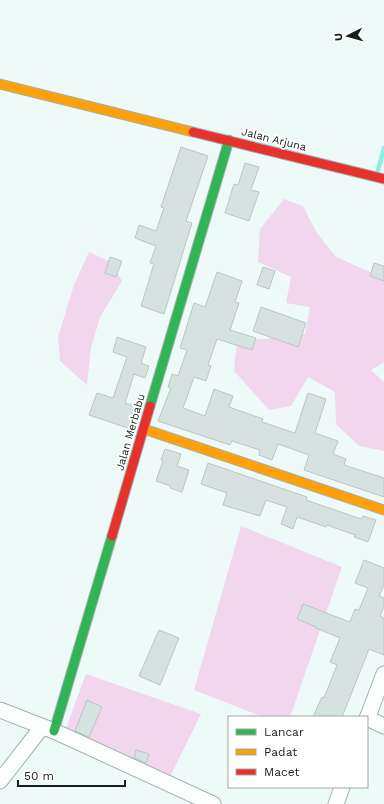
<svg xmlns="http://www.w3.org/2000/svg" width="384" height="804" viewBox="0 0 384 804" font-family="'Work Sans',sans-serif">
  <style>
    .green { fill: #f2d6ed }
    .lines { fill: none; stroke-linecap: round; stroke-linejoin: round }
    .stream { stroke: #89f0e3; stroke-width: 4.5 }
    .building { fill: #d6e2e0; stroke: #bcc6c4 }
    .street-casing { stroke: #a6b1af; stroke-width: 17 }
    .fast-casing { stroke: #a6b1af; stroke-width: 11 }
    .slow-casing { stroke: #a6b1af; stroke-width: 11 }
    .jam-casing { stroke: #a6b1af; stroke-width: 11 }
    .street { stroke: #fcfefe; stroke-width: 15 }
    .fast { stroke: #30b455; stroke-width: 9 }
    .slow { stroke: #ff9f0a; stroke-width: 9 }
    .jam { stroke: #e5322d; stroke-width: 9 }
    .labels { text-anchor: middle; stroke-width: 3.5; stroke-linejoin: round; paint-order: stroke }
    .street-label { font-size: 11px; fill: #15201e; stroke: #fff }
  </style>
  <rect width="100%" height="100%" fill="#edfaf8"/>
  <g class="green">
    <path d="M 284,199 L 303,206 L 317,233 L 336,257 L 384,278 L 384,362 L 371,370 L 384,382 L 384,451 L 359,446 L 336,424 L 335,392 L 308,377 L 291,406 L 269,410 L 234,371 L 237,342 L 305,334 L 310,307 L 286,303 L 291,277 L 258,262 L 260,229 Z"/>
    <path d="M 89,252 L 111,262 L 122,281 L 100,317 L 91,348 L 87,385 L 60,361 L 58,337 L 74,285 Z"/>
    <path d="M 241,526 L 342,567 L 290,717 L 263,717 L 194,690 Z"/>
    <path d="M 86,674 L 201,714 L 169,779 L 65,731 Z"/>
  </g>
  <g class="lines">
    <path class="stream" d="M 378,170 L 384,148"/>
  </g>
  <g class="building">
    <path d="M 181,147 L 208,156 L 186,221 L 192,223 L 164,314 L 141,306 L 154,264 L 150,263 L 156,246 L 135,238 L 139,225 L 156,231 L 164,208 L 161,207 Z"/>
    <path d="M 245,163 L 259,167 L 251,190 L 259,192 L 249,221 L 225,213 L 234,184 L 238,185 Z"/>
    <path d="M 110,257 L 122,261 L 116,277 L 105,273 Z"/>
    <path d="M 374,263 L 384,266 L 384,281 L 370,276 Z"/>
    <path d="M 263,267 L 275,271 L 269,289 L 257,285 Z"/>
    <path d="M 217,272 L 242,281 L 235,302 L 239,303 L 230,330 L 256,338 L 252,350 L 217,339 L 208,365 L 211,366 L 206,381 L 194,377 L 183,408 L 205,416 L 214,389 L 233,396 L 229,407 L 263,419 L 262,422 L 295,433 L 308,393 L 326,399 L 315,433 L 338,441 L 333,454 L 346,459 L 344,465 L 384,478 L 384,497 L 304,470 L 309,455 L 278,444 L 272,460 L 259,455 L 260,450 L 232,441 L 230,445 L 158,421 L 171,388 L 168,387 L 172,374 L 178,376 L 187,350 L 180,348 L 194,303 L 205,307 Z"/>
    <path d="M 261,307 L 306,323 L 298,347 L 253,331 Z"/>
    <path d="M 117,337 L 146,347 L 141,363 L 149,366 L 145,378 L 134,374 L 125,403 L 138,407 L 131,429 L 89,415 L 97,393 L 113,398 L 127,357 L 113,352 Z"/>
    <path d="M 165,449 L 181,454 L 177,466 L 189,470 L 182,492 L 170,488 L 171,486 L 156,481 L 163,461 L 161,460 Z"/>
    <path d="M 208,463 L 307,497 L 306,500 L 361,519 L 363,516 L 376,520 L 368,542 L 354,537 L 355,535 L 327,525 L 326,527 L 297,517 L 293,529 L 281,524 L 287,507 L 266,500 L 260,516 L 223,505 L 227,493 L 201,484 Z"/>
    <path d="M 364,560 L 384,568 L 384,585 L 379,596 L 384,598 L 384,606 L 380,616 L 384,618 L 384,655 L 369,649 L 342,717 L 313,717 L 322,697 L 324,698 L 337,665 L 330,662 L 340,638 L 316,628 L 316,627 L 297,619 L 303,604 L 350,622 L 355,609 L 359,610 L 368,588 L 355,583 Z"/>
    <path d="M 159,630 L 179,638 L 160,685 L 139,676 Z"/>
    <path d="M 87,700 L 102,707 L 89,737 L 75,731 Z"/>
    <path d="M 136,750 L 149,754 L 146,763 L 134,758 Z"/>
  </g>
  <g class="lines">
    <defs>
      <g id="street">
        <path d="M 0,710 L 54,731 L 213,804"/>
        <path d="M 367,718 L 384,726"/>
        <path d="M 367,719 L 384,674"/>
        <path d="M 0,781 L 42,727"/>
        <path d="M 336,804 L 342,787"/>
      </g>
      <g id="fast">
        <path d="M 150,406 L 229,140"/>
        <path d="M 54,731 L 112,536"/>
      </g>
      <g id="slow">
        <path d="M 0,84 L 193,132"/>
        <path d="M 144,429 L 384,510"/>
      </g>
      <g id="jam">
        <path d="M 193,132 L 384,179"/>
        <path d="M 112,536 L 150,406"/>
      </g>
    </defs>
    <use href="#street" class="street-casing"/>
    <use href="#fast" class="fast-casing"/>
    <use href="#slow" class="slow-casing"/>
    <use href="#jam" class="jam-casing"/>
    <use href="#street" class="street"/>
    <use href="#fast" class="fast"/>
    <use href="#slow" class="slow"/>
    <use href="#jam" class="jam"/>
  </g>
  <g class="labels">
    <g class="street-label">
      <text transform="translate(274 139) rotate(14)" y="4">Jalan Arjuna</text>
      <text transform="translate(130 432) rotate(-74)" y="4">Jalan Merbabu</text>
    </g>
  </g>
  <rect x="228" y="716" width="140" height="72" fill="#ffffff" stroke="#a1a6a5"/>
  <rect x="236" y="729" width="20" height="6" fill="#30b455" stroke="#a1a6a5"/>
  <text x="264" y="736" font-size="12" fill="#15201e">Lancar</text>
  <rect x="236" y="749" width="20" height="6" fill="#ff9f0a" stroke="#a1a6a5"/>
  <text x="264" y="756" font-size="12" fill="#15201e">Padat</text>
  <rect x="236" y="769" width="20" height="6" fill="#e5322d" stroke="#a1a6a5"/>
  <text x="264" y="776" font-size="12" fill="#15201e">Macet</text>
  <g transform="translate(348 36) rotate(264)" stroke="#ffffff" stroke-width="3" paint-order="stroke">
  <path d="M0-3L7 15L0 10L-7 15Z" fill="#15201e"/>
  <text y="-6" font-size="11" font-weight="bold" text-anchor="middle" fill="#15201e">U</text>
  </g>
  <path d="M18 780v6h107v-6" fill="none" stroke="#15201e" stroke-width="2"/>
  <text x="24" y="780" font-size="12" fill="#15201e" stroke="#ffffff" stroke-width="3" paint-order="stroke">50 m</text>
</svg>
